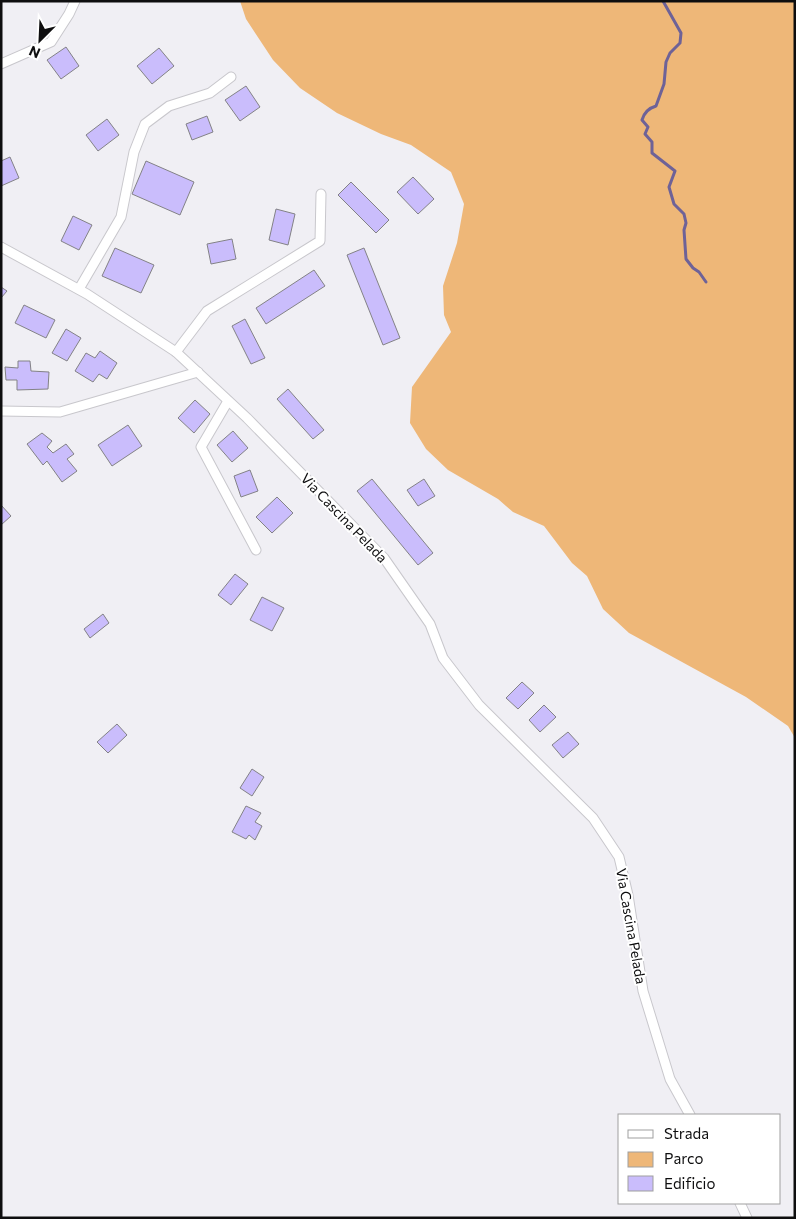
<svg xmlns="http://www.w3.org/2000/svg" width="796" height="1219" viewBox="0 0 796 1219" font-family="Commissioner,sans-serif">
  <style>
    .green { fill: #eeb778 }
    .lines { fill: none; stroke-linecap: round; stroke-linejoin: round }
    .stream { stroke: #6e6297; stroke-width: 3 }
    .building { fill: #cabdfc; stroke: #838286 }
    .minor-casing { stroke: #c8c7cc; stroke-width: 11 }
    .minor { stroke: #fff; stroke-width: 9 }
    .labels { text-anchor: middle; stroke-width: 4; stroke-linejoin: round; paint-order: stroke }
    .street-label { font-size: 14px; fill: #0e0e0f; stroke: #fff }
  </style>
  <rect width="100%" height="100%" fill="#f0eff4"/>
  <path class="green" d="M 240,1 L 795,1 L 795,738 L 788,726 L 746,697 L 629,633 L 603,609 L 587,576 L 572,563 L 544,526 L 513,512 L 498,499 L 448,470 L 426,449 L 410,423 L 412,387 L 451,332 L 444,315 L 443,286 L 457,243 L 464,204 L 451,172 L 411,145 L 381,134 L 337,113 L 300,88 L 273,60 L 246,19 Z"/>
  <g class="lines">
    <path class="stream" d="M 663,1 L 681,33 L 680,43 L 670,53 L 666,62 L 664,84 L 656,106 C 649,108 644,113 642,120 L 648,127 L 645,134 L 652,142 L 652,153 L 675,171 L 669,187 L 674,204 L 684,214 L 686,223 L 684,230 L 686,259 L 693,268 L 699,272 L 706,282"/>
  </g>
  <g class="building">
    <path d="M 66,47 L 79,66 L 61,79 L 47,60 Z"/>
    <path d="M 159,48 L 174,66 L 152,84 L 137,66 Z"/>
    <path d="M 246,86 L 260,107 L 240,121 L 225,100 Z"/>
    <path d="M 207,116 L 213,132 L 192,140 L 186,124 Z"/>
    <path d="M 107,119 L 119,135 L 98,151 L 86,135 Z"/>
    <path d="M 10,157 L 19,178 L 1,186 L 1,161 Z"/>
    <path d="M 146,161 L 194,182 L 180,215 L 132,194 Z"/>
    <path d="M 413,177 L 434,199 L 418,214 L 397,192 Z"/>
    <path d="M 351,182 L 389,220 L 376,233 L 338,195 Z"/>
    <path d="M 276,209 L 295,214 L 288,245 L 269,240 Z"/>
    <path d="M 73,216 L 92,225 L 79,250 L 61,241 Z"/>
    <path d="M 232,239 L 236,259 L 211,264 L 207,244 Z"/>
    <path d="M 115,248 L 154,265 L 141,293 L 102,276 Z"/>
    <path d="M 364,248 L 400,338 L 383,345 L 347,255 Z"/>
    <path d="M 314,270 L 325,286 L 266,324 L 256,308 Z"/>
    <path d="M 1,287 L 7,291 L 1,298 Z"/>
    <path d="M 24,305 L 55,320 L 46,338 L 15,323 Z"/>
    <path d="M 245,319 L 265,358 L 251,364 L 232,326 Z"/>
    <path d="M 66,329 L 81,338 L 67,361 L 52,353 Z"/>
    <path d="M 100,351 L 117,363 L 107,379 L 99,374 L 93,382 L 75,371 L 86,353 L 95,358 Z"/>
    <path d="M 18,361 L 30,361 L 31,371 L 49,372 L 48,389 L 17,390 L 17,380 L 6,380 L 5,367 L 18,368 Z"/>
    <path d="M 288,389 L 324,430 L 313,439 L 277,399 Z"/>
    <path d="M 195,400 L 210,414 L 194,433 L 178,418 Z"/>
    <path d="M 128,425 L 142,446 L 112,466 L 98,445 Z"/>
    <path d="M 233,431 L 248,448 L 232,462 L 217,445 Z"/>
    <path d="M 42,433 L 52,441 L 47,447 L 53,453 L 66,444 L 74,454 L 67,459 L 77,471 L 62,482 L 47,461 L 43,465 L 27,444 Z"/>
    <path d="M 250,470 L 258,491 L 241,497 L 234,476 Z"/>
    <path d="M 372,479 L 433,553 L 418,565 L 357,491 Z"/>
    <path d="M 424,479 L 435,496 L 418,506 L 407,490 Z"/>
    <path d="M 277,497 L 293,513 L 272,533 L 256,517 Z"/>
    <path d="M 1,505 L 11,516 L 1,525 Z"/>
    <path d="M 235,574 L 248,584 L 231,605 L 218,595 Z"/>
    <path d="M 262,597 L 284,608 L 272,631 L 250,620 Z"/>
    <path d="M 103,614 L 109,623 L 90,638 L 84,629 Z"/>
    <path d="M 522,682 L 534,693 L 518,709 L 506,698 Z"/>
    <path d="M 544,705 L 556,717 L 540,732 L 529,720 Z"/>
    <path d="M 117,724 L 127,735 L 108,753 L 97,742 Z"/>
    <path d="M 568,732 L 579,744 L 563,758 L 552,745 Z"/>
    <path d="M 252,769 L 264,777 L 252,796 L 240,788 Z"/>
    <path d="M 246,806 L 261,813 L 255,822 L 262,826 L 255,840 L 249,835 L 246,839 L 232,832 Z"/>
  </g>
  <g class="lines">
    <defs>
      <g id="minor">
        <path d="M 1,64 L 51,42 L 69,14 L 75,1"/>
        <path d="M 1,247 L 87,294 L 176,352 L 247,418 L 384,558 L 430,624 L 443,658 L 479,705 L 593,818 L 619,857 L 628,895 L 643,991 L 670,1079 L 690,1115"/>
        <path d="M 79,289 L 121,217 L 134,152 L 145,124 L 169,106 L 210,93 L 231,77"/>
        <path d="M 176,352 L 207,311 L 320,241 L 321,194"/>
        <path d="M 228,401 L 201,447 L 256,550"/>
        <path d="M 1,411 L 60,412 L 198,372"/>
        <path d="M 740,1203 L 747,1218"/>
      </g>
    </defs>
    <use href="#minor" class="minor-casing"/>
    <use href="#minor" class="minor"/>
  </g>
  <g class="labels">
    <g class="street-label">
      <text transform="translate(344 518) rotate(46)" y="5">Via Cascina Pelada</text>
      <text transform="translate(631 926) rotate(80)" y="5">Via Cascina Pelada</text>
    </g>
  </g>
  <rect width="796" height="1219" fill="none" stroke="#0e0e0f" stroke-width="5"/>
  <rect x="618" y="1114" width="162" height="90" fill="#ffffff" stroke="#9f9f9f"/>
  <rect x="628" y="1130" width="25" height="8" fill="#ffffff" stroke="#9f9f9f"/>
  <text x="664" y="1139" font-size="15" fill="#0e0e0f">Strada</text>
  <rect x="628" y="1152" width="25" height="15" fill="#eeb778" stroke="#9f9f9f"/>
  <text x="664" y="1164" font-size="15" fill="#0e0e0f">Parco</text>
  <rect x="628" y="1176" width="25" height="15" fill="#cabdfc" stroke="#9f9f9f"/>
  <text x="664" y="1189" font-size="15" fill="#0e0e0f">Edificio</text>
  <g transform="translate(40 40) rotate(204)" stroke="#ffffff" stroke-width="4" paint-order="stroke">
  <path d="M0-4L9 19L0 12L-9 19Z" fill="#0e0e0f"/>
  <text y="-8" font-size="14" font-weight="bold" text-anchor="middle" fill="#0e0e0f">N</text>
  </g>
</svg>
